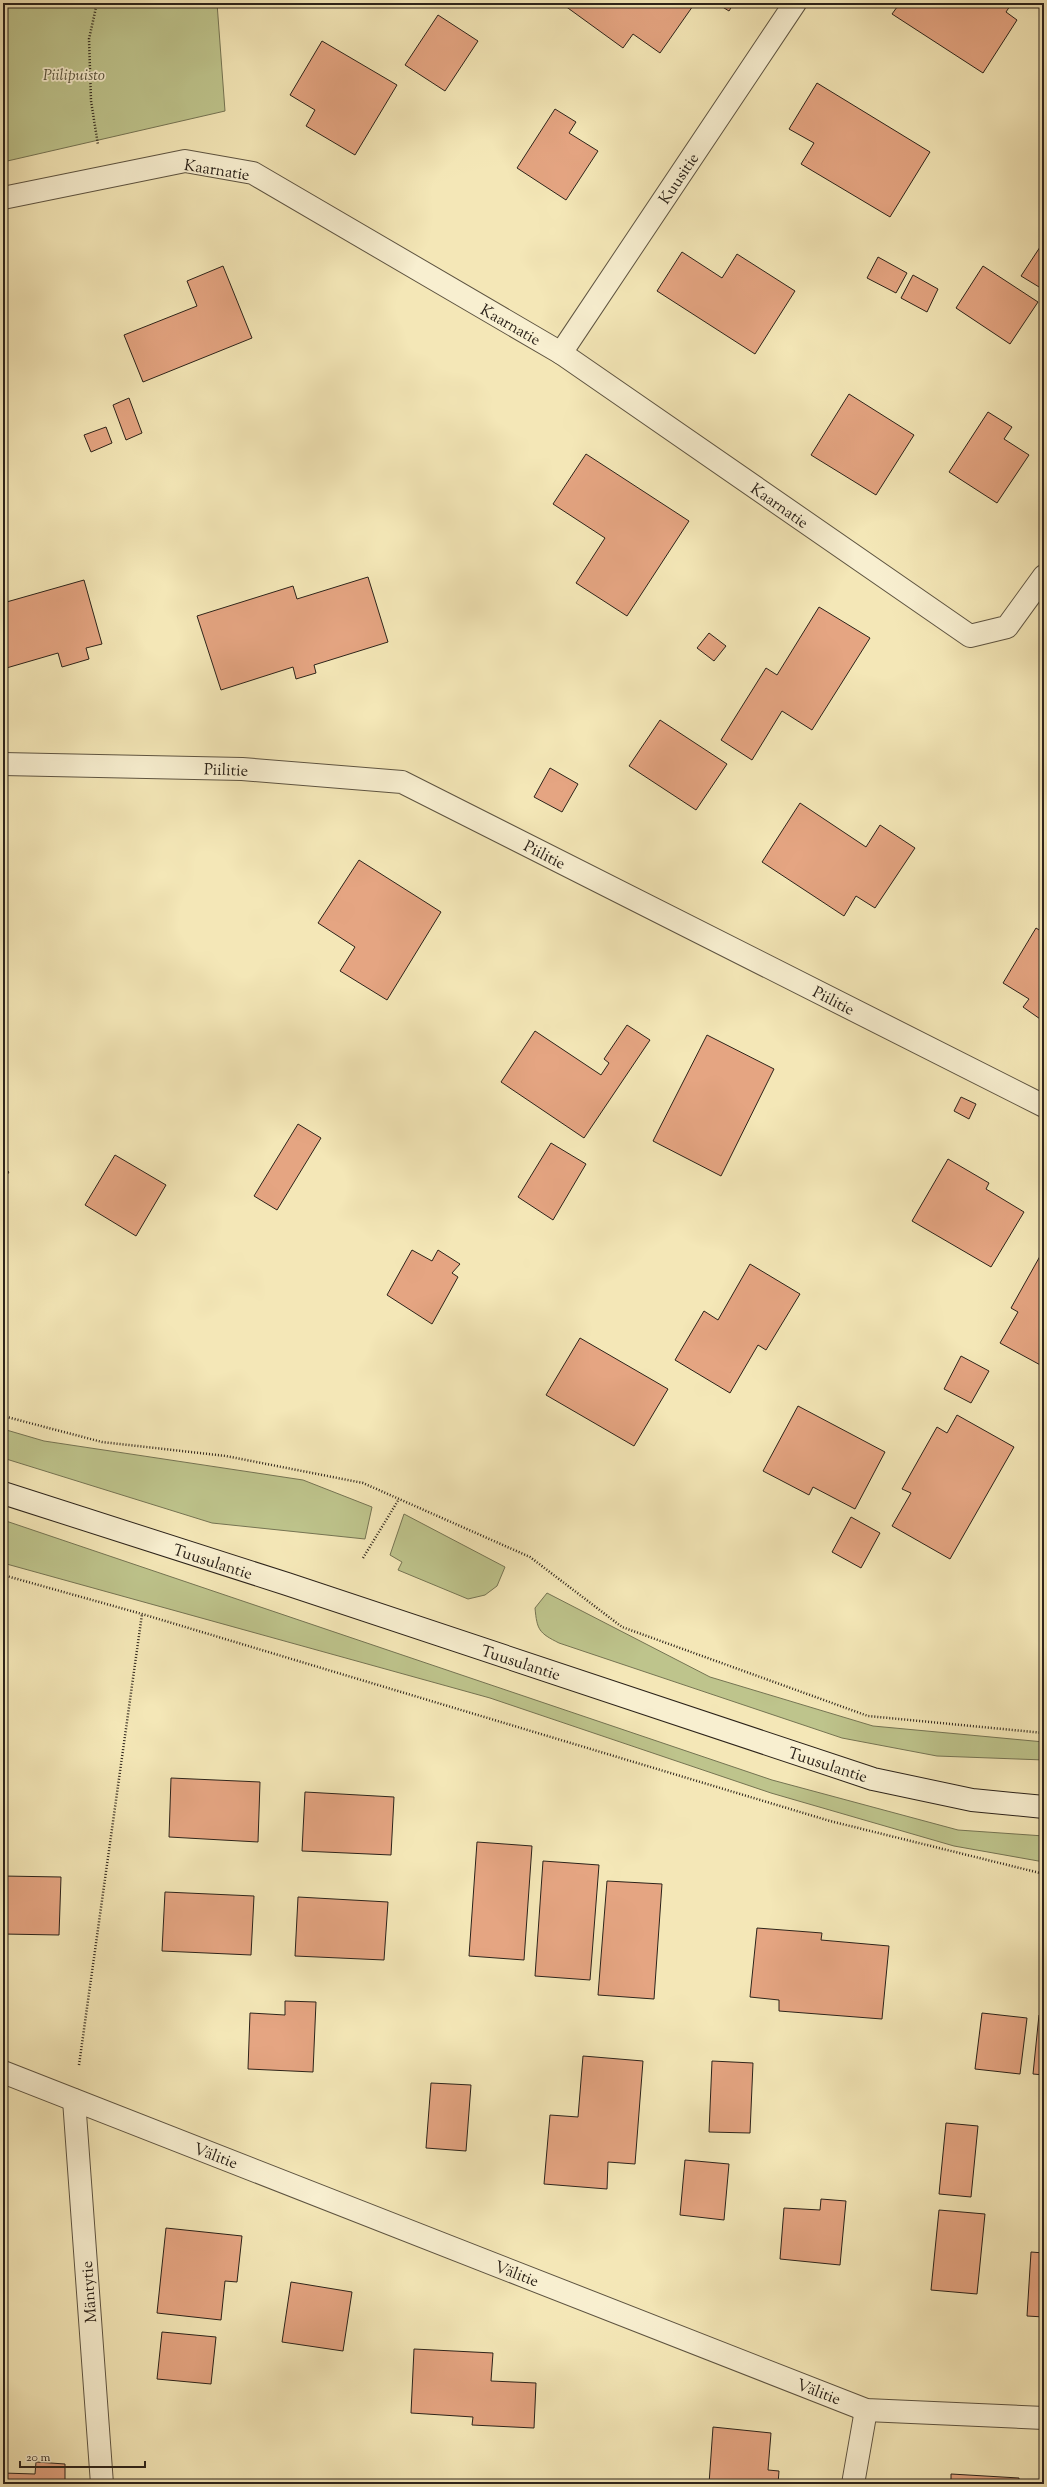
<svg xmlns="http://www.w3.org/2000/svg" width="1047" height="2487" viewBox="0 0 1047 2487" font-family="'Sorts Mill Goudy',serif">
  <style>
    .green { fill: #bec48c; stroke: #757453 }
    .building { fill: #e5a582; stroke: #2c231a }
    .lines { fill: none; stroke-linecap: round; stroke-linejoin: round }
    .street-casing { stroke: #5e5441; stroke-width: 24 }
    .secondary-casing { stroke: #2c231a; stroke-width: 24 }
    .path { stroke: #2c231a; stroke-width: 2.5; stroke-dasharray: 1 2; stroke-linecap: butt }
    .street { stroke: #f8efd0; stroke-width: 22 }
    .secondary { stroke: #f8efd0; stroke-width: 22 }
    .labels { text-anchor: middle; stroke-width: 3.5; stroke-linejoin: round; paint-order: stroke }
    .park-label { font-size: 16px; font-style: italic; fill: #58533c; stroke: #f8efd0 }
    .street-label { font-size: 16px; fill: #2c231a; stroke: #f8efd0 }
  </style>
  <rect width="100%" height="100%" fill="#f4e7b7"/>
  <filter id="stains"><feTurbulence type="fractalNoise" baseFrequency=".005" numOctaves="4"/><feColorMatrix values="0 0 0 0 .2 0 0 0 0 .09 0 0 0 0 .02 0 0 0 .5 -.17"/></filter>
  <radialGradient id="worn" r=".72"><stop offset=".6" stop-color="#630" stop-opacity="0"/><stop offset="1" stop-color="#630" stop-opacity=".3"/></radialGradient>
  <g class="green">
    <path d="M 3,3 L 217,3 L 225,111 L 3,162 Z"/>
    <path d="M 3,1429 L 44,1441 L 303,1480 L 372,1507 L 365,1539 L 212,1523 L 3,1458 Z"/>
    <path d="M 404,1514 L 505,1567 L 497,1586 L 485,1595 L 468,1599 L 398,1570 L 402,1562 L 390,1555 Z"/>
    <path d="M 3,1520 L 772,1780 L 958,1830 L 1044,1836 L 1044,1862 L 954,1846 L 771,1793 L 490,1698 L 3,1563 Z"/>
    <path d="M 547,1593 L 710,1677 L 873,1726 L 1044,1742 L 1044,1760 L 937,1756 L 842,1738 L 559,1643 C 539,1633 537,1630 535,1608 Z"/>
  </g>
  <g class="building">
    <path d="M 561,3 L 695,3 L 660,53 L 633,34 L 623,48 Z"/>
    <path d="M 716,3 L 734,3 L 729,11 Z"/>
    <path d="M 900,3 L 1012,3 L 1006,12 L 1017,20 L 983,73 L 892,14 Z"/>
    <path d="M 438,15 L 478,41 L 445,91 L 405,65 Z"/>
    <path d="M 322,41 L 397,85 L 355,155 L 306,126 L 315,110 L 290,95 Z"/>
    <path d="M 817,83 L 930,152 L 890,217 L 801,164 L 814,143 L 789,129 Z"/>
    <path d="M 555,109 L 576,122 L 569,133 L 598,151 L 566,200 L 517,168 Z"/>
    <path d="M 1044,241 L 1044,290 L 1021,276 Z"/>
    <path d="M 682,252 L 722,278 L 737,254 L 795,291 L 755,354 L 657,291 Z"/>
    <path d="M 878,257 L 907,273 L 896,293 L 867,278 Z"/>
    <path d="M 223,266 L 252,338 L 143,382 L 124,335 L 197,306 L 187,281 Z"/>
    <path d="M 983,266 L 1038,302 L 1010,344 L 956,308 Z"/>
    <path d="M 913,275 L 938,289 L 927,312 L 901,298 Z"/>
    <path d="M 849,394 L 914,435 L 876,495 L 811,455 Z"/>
    <path d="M 129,398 L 142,433 L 126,440 L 113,405 Z"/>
    <path d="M 988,412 L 1012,427 L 1004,439 L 1029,455 L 997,503 L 949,472 Z"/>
    <path d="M 106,427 L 112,443 L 91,452 L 84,435 Z"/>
    <path d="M 586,454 L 689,521 L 627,616 L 576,583 L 605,538 L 553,504 Z"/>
    <path d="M 368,577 L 388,642 L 314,665 L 316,673 L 296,679 L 293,667 L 221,690 L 197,616 L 293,586 L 297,599 Z"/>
    <path d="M 84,580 L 102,644 L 86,648 L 89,659 L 62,667 L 58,653 L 3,669 L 3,603 Z"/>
    <path d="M 819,607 L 870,638 L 812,730 L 782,711 L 752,760 L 721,740 L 766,668 L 777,675 Z"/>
    <path d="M 709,633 L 726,646 L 714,661 L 697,648 Z"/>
    <path d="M 660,720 L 727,764 L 696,810 L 629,766 Z"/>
    <path d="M 550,768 L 578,784 L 562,812 L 534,797 Z"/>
    <path d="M 800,803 L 866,847 L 880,825 L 915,848 L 875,908 L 856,896 L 844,916 L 762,862 Z"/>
    <path d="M 359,860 L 441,912 L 387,1000 L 340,971 L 355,947 L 318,923 Z"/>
    <path d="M 1036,928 L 1044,933 L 1043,1021 L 1023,1007 L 1029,999 L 1003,983 Z"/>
    <path d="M 627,1025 L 650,1040 L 584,1138 L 501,1082 L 535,1031 L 601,1075 L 609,1063 L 604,1059 Z"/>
    <path d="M 707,1035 L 774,1069 L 721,1176 L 653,1141 Z"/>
    <path d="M 961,1097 L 976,1104 L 969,1119 L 954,1111 Z"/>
    <path d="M 298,1124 L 321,1138 L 277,1210 L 254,1196 Z"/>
    <path d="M 551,1143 L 586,1164 L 553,1220 L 518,1197 Z"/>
    <path d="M 115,1155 L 166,1185 L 136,1236 L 85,1205 Z"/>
    <path d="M 948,1159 L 989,1183 L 986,1189 L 1024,1212 L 991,1267 L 912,1221 Z"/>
    <path d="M 3,1168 L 9,1172 L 3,1181 Z"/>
    <path d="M 1044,1249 L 1044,1367 L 1000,1343 L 1018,1312 L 1011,1308 Z"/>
    <path d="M 412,1250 L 432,1261 L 438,1250 L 460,1264 L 452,1273 L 458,1277 L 432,1324 L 387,1295 Z"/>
    <path d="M 750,1264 L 800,1294 L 766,1350 L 758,1345 L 730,1393 L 675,1360 L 704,1311 L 718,1320 Z"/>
    <path d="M 580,1338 L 668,1389 L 634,1446 L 546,1395 Z"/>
    <path d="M 961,1356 L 989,1371 L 971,1403 L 944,1389 Z"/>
    <path d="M 798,1406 L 885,1452 L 855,1509 L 813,1487 L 809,1495 L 763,1471 Z"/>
    <path d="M 957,1415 L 1014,1447 L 950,1559 L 892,1526 L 911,1493 L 902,1489 L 937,1427 L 947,1433 Z"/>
    <path d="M 851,1517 L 880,1533 L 861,1568 L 832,1552 Z"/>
    <path d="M 171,1778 L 260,1782 L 258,1842 L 169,1837 Z"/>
    <path d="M 305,1792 L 394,1797 L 391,1855 L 302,1851 Z"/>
    <path d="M 477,1842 L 532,1846 L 524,1960 L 469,1956 Z"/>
    <path d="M 543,1861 L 599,1865 L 590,1980 L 535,1976 Z"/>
    <path d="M 3,1876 L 61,1877 L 59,1935 L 3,1934 Z"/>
    <path d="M 607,1881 L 662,1884 L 654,1999 L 598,1995 Z"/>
    <path d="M 165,1892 L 254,1896 L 251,1955 L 162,1951 Z"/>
    <path d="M 298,1897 L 388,1902 L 384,1960 L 295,1956 Z"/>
    <path d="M 757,1928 L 822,1933 L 821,1940 L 889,1946 L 882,2019 L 779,2011 L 779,2000 L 750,1997 Z"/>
    <path d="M 285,2001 L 316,2002 L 313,2072 L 248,2069 L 250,2013 L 285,2015 Z"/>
    <path d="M 982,2013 L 1027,2018 L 1020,2074 L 975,2069 Z"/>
    <path d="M 1039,2015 L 1044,2016 L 1044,2075 L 1033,2074 Z"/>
    <path d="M 583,2056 L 643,2061 L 635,2164 L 608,2162 L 607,2189 L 544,2184 L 550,2115 L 578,2117 Z"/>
    <path d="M 712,2061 L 753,2063 L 750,2133 L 709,2132 Z"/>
    <path d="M 431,2083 L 471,2085 L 466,2151 L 426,2148 Z"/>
    <path d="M 946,2123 L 978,2126 L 971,2197 L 939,2194 Z"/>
    <path d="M 685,2160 L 729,2164 L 724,2220 L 680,2215 Z"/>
    <path d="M 821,2199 L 846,2201 L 840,2265 L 780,2259 L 784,2208 L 820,2210 Z"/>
    <path d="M 939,2210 L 985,2214 L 977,2294 L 931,2290 Z"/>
    <path d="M 166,2228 L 242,2236 L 237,2282 L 225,2281 L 221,2320 L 157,2313 Z"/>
    <path d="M 1031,2252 L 1044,2253 L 1044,2317 L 1027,2316 Z"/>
    <path d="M 291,2282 L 352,2292 L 343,2351 L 282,2342 Z"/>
    <path d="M 162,2332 L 216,2337 L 211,2384 L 157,2379 Z"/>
    <path d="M 414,2349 L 493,2353 L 491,2381 L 536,2383 L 534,2428 L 472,2425 L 473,2417 L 411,2413 Z"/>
    <path d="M 713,2427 L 771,2433 L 768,2470 L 779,2471 L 778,2484 L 709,2484 Z"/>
    <path d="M 36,2462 L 65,2464 L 65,2484 L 3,2484 L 3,2473 L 35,2474 Z"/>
    <path d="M 951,2474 L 1019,2478 L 1019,2484 L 951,2484 Z"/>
  </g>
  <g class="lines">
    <defs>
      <g id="street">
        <path d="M 3,198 L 185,161 L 253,173 L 561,353 L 970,636 L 1007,627 L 1044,576"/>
        <path d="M 561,353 L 795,3"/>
        <path d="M 3,764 L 242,769 L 402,782 L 1044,1106"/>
        <path d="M 3,2072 L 866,2410 L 1044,2418"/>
        <path d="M 74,2100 L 102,2484"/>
        <path d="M 853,2484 L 866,2410"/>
      </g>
      <path id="secondary" d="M 3,1493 L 287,1584 L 873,1779 L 972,1800 L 1044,1807"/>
    </defs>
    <use href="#street" class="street-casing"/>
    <use href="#secondary" class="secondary-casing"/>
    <g class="path">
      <path d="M 97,3 L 89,39 L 91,101 L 98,145"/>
      <path d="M 3,1416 L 102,1442 L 226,1456 L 363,1483 L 530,1557 L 622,1627 L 868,1716 L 1044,1733"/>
      <path d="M 363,1558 L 399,1499"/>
      <path d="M 3,1575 L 142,1614 L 830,1821 L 1044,1874"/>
      <path d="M 79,2065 L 142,1614"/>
    </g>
    <use href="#street" class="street"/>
    <use href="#secondary" class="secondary"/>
  </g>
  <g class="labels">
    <g class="park-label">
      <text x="74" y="80">Piilipuisto</text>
    </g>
    <g class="street-label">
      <text transform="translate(217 169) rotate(9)" y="6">Kaarnatie</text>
      <text transform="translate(678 178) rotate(-56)" y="6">Kuusitie</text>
      <text transform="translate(511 324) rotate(30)" y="6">Kaarnatie</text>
      <text transform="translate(780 505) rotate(35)" y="6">Kaarnatie</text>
      <text transform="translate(226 769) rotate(2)" y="6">Piilitie</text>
      <text transform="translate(545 854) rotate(27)" y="6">Piilitie</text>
      <text transform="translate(834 1000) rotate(27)" y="6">Piilitie</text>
      <text transform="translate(213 1561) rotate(18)" y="6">Tuusulantie</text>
      <text transform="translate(521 1662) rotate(18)" y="6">Tuusulantie</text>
      <text transform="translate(828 1764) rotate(18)" y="6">Tuusulantie</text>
      <text transform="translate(216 2155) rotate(21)" y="6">Välitie</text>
      <text transform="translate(517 2273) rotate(21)" y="6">Välitie</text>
      <text transform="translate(88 2292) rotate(-94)" y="6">Mäntytie</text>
      <text transform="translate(819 2391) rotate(21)" y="6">Välitie</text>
    </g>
  </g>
  <rect width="1047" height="2487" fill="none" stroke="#f4e7b7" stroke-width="16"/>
  <rect x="4" y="4" width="1039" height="2479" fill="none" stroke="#2c231a" stroke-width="2"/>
  <rect x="8" y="8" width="1031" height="2471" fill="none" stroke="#2c231a"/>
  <path d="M20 2461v6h125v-6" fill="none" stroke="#2c231a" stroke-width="2"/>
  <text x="26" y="2461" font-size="12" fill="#2c231a" stroke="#f8efd0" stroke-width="3" paint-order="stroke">20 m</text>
  <rect width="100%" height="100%" filter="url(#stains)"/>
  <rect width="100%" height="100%" fill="url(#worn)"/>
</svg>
